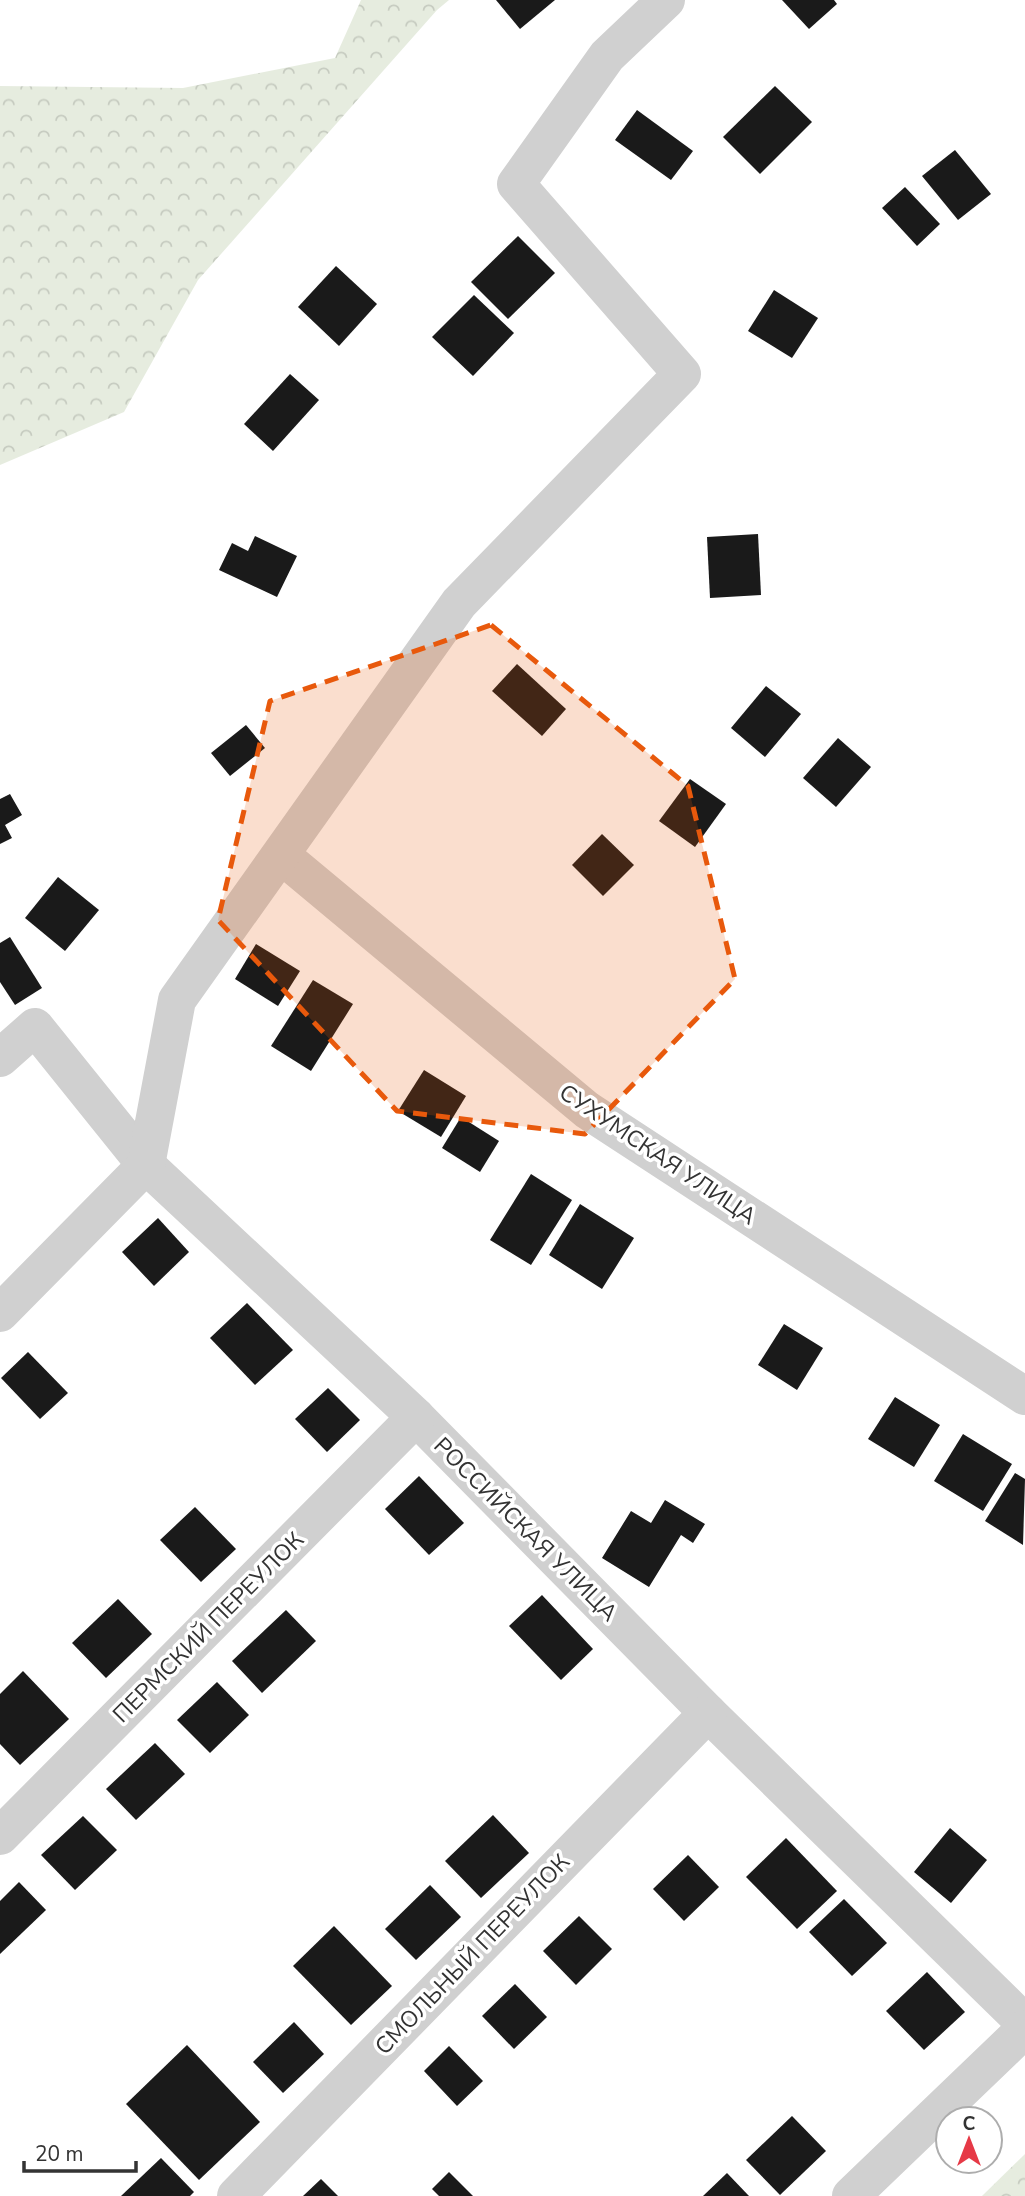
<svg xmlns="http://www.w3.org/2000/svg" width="1025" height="2196" viewBox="0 0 1025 2196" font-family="'Nunito Sans',sans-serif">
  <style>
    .forest { fill: url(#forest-crowns) }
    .building { fill: #1a1a1a }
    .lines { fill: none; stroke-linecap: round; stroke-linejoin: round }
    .minor { stroke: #d0d0d0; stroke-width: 38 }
    .marked { fill: #e8590c; fill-opacity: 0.2; stroke: #e8590c; stroke-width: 5; stroke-dasharray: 14 9; stroke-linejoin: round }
    .labels { text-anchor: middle; stroke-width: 7; stroke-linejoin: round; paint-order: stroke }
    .street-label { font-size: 23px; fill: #333; stroke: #fff }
  </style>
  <defs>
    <pattern id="forest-crowns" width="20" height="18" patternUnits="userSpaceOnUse" patternTransform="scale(1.75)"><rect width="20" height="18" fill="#e6ecdf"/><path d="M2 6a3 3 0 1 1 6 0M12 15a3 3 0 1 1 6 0" fill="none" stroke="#c6cbc0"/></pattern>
  </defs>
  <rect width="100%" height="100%" fill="#fff"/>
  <g class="forest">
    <path d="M 361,0 L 449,0 L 437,10 L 198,280 L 124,412 L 0,465 L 0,86 L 183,88 L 335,58 Z"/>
    <path d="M 1025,2154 L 1025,2196 L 982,2196 Z"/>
  </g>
  <g class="building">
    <path d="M 496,0 L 555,0 L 520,29 Z"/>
    <path d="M 782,0 L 834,0 L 837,4 L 809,29 Z"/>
    <path d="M 775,86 L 812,122 L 760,174 L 723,137 Z"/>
    <path d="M 637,110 L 693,151 L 671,180 L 615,140 Z"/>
    <path d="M 955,150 L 991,194 L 958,220 L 922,176 Z"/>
    <path d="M 905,187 L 940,224 L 917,246 L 882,208 Z"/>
    <path d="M 518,236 L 555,273 L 508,319 L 471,282 Z"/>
    <path d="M 336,266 L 377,304 L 339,346 L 298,307 Z"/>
    <path d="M 774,290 L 818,318 L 792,358 L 748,331 Z"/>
    <path d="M 474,295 L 514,333 L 473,376 L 432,337 Z"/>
    <path d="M 290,374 L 319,400 L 273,451 L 244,424 Z"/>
    <path d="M 758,534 L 761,595 L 710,598 L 707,537 Z"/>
    <path d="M 255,536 L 297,556 L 277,597 L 219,570 L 232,543 L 248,551 Z"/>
    <path d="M 517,664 L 566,709 L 542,736 L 492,691 Z"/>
    <path d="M 766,686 L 801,714 L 765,757 L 731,728 Z"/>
    <path d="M 246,725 L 265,748 L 230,776 L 211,753 Z"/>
    <path d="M 838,738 L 871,767 L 836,807 L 803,778 Z"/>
    <path d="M 690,779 L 726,804 L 695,847 L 659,821 Z"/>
    <path d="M 10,794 L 22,815 L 5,825 L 12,838 L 0,844 L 0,799 Z"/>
    <path d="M 602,834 L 634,865 L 603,896 L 572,865 Z"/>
    <path d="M 58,877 L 99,910 L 65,951 L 25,918 Z"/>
    <path d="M 10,937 L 42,988 L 15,1005 L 0,982 L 0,943 Z"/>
    <path d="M 256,944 L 300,971 L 278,1006 L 235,979 Z"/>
    <path d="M 313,980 L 353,1004 L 311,1071 L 271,1046 Z"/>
    <path d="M 424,1070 L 466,1096 L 441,1137 L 398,1111 Z"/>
    <path d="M 461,1117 L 499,1141 L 480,1172 L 442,1148 Z"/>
    <path d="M 531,1174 L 572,1200 L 531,1265 L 490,1240 Z"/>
    <path d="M 580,1204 L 634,1238 L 602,1289 L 549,1255 Z"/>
    <path d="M 158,1218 L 189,1252 L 154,1286 L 122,1252 Z"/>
    <path d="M 247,1303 L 293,1350 L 255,1385 L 210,1338 Z"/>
    <path d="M 784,1324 L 823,1348 L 797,1390 L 758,1365 Z"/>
    <path d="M 28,1352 L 68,1393 L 40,1419 L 1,1378 Z"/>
    <path d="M 328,1388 L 360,1420 L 327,1452 L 295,1419 Z"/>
    <path d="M 895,1397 L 940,1425 L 914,1467 L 868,1439 Z"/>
    <path d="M 963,1434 L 1012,1464 L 983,1511 L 934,1481 Z"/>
    <path d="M 1015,1473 L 1025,1479 L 1023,1545 L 985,1521 Z"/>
    <path d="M 419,1476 L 464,1523 L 429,1555 L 385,1509 Z"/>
    <path d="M 665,1500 L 705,1524 L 693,1543 L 681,1535 L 649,1587 L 602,1558 L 631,1511 L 651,1523 Z"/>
    <path d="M 195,1507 L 236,1549 L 201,1582 L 160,1540 Z"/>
    <path d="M 542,1595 L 593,1649 L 561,1680 L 509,1626 Z"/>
    <path d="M 118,1599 L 152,1634 L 106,1678 L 72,1643 Z"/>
    <path d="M 286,1610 L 316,1641 L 262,1693 L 232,1661 Z"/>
    <path d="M 23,1671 L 69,1719 L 20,1765 L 0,1744 L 0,1694 Z"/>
    <path d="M 217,1682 L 249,1715 L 210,1753 L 177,1720 Z"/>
    <path d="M 155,1743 L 185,1774 L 136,1820 L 106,1789 Z"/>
    <path d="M 493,1815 L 529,1853 L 481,1898 L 445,1861 Z"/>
    <path d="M 83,1816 L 117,1850 L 75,1890 L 41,1855 Z"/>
    <path d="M 950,1828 L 987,1860 L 951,1903 L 914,1872 Z"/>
    <path d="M 786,1838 L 837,1891 L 797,1929 L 746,1877 Z"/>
    <path d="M 688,1855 L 719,1887 L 684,1921 L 653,1889 Z"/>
    <path d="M 19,1882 L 46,1910 L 0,1954 L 0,1901 Z"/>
    <path d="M 430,1885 L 461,1917 L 416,1960 L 385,1929 Z"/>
    <path d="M 844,1899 L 887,1943 L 852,1976 L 809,1932 Z"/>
    <path d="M 579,1916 L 612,1949 L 576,1985 L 543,1951 Z"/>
    <path d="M 334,1926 L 392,1986 L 351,2025 L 293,1966 Z"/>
    <path d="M 927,1972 L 965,2012 L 924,2050 L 886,2011 Z"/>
    <path d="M 515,1984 L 547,2017 L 514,2049 L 482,2016 Z"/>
    <path d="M 294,2022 L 324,2054 L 283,2093 L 253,2062 Z"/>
    <path d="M 187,2045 L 260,2122 L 199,2180 L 126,2104 Z"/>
    <path d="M 449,2046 L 483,2081 L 457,2106 L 424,2071 Z"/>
    <path d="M 792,2116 L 826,2151 L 780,2195 L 746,2160 Z"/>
    <path d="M 161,2158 L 194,2192 L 190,2196 L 121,2196 Z"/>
    <path d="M 449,2172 L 473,2196 L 439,2196 L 432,2189 Z"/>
    <path d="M 727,2173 L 749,2196 L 703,2196 Z"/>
    <path d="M 321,2179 L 338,2196 L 303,2196 Z"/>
  </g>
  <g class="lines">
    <g class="minor">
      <path d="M 281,855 L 587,1110 L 1025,1396"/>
      <path d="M 0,1058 L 35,1027 L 146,1165 L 416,1417 L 708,1713 L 1025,2023"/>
      <path d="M 0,1313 L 146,1165 L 177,1000 L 459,603 L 682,374 L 516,184 L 607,56 L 666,0"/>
      <path d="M 0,1836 L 416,1417"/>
      <path d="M 236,2196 L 708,1713"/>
      <path d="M 851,2196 L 1025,2029"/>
    </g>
  </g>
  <path class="marked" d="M 491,625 L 688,786 L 735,979 L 585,1134 L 397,1111 L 218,920 L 270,701 Z"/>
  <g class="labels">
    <g class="street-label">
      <text transform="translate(658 1154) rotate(34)" y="8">СУХУМСКАЯ УЛИЦА</text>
      <text transform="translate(526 1529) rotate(45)" y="8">РОССИЙСКАЯ УЛИЦА</text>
      <text transform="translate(208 1627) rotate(-45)" y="8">ПЕРМСКИЙ ПЕРЕУЛОК</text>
      <text transform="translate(472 1954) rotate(-46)" y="8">СМОЛЬНЫЙ ПЕРЕУЛОК</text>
    </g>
  </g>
  <g transform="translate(969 2140)"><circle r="33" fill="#ffffff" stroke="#adadad" stroke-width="2"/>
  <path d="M0-5L12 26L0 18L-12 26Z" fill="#e63946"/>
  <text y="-10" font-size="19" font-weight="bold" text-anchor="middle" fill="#333333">С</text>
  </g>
  <path d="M24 2161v10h112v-10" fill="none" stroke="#333333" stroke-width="3.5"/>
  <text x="35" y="2161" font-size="21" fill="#333333" stroke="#ffffff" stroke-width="5" paint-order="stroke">20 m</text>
</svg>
